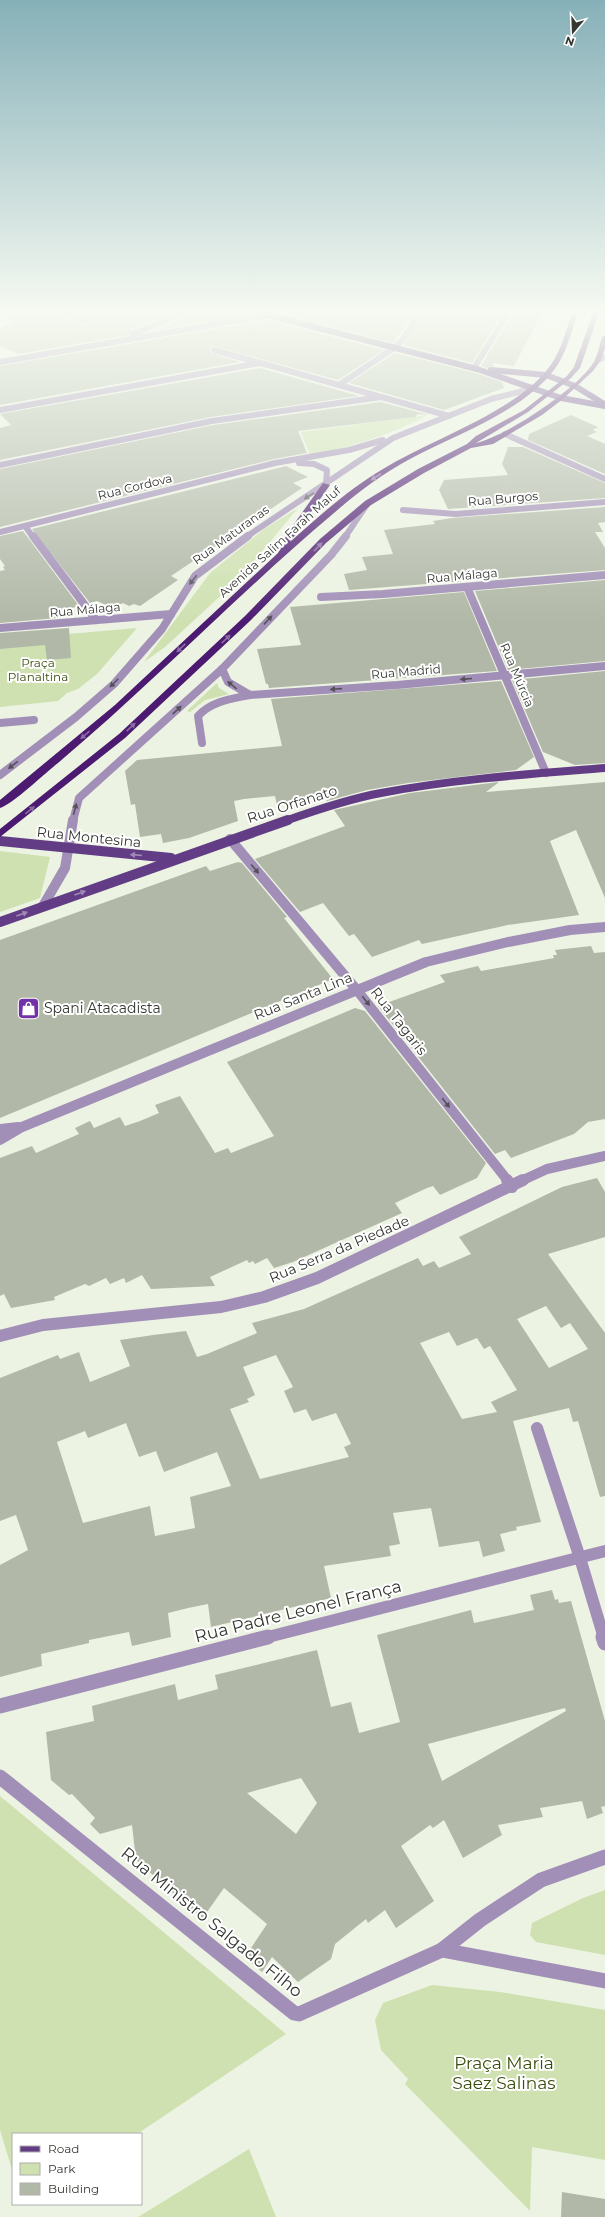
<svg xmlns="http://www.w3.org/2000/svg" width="605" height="2217" viewBox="0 0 605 2217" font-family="Montserrat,sans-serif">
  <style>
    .green { fill: #cfe1b1 }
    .building { fill: #b1b8a7; fill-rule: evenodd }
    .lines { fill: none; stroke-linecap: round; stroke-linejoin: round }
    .minor-far4 { stroke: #a28fb8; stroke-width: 6 }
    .minor-far3 { stroke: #a28fb8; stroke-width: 8 }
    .minor-far2 { stroke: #a28fb8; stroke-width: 10 }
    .minor-far1 { stroke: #a28fb8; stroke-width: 12 }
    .minor { stroke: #a28fb8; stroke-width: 15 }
    .major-far2 { stroke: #623c85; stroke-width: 6 }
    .major-far1 { stroke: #623c85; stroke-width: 8 }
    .major { stroke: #623c85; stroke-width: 10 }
    .highway { fill: #4c1b71; fill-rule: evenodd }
    .oneway { fill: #8b6ba3 }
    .oneway2 { fill: #555159 }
    .oneway3 { fill: #a18ab6 }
    .labels { text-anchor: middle; stroke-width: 4; stroke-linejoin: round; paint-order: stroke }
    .far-street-label { font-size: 12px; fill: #343730; stroke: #fff }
    .far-park-label { font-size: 12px; fill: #3b4d0d; stroke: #fff }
    .street-label { font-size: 14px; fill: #343730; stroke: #fff }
    .poi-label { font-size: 14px; fill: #343730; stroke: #fff; text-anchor: start }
    .near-street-label { font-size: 17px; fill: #343730; stroke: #fff }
    .near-park-label { font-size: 17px; fill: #3b4d0d; stroke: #fff }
  </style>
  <rect width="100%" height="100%" fill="#ecf3e2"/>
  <g class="green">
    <path d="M 428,415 C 391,435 351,447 310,455 L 301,432 Z"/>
    <path d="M 298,508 L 241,577 L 165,647 L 144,662 L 210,573 L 264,529 Z"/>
    <path d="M 137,628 L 97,674 L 78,689 L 67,693 L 58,701 L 0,707 L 0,640 Z"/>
    <path d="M 217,683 L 219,688 L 229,694 L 205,700 L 190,712 L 187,711 Z"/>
    <path d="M 0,851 L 50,857 L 40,898 L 0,912 Z"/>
    <path d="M 0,1796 L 286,2034 L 137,2134 L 13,2134 L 13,2173 L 0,2130 Z"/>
    <path d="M 605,1890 L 605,1955 L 536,1942 L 530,1935 L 532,1923 L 583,1898 Z"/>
    <path d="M 432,1985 L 500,1992 L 605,2010 L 605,2160 L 532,2147 L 530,2211 L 405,2084 L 408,2079 L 381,2050 L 375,2020 L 383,2003 Z"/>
    <path d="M 249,2149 L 276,2217 L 138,2217 Z"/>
  </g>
  <g class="building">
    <path d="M 0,313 L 64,313 L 66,317 L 88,325 L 92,323 L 92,319 L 79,313 L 172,313 L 131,330 L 129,335 L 18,354 L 0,346 L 0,328 L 15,321 L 0,315 Z"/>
    <path d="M 187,313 L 256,313 L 153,331 L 185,317 Z"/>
    <path d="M 300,313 L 415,313 L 393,343 L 297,318 Z"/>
    <path d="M 424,313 L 494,313 L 502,314 L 472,363 L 403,345 Z"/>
    <path d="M 518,313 L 542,313 L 514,366 L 493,363 L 494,366 L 487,368 L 481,366 L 512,315 L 516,316 Z"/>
    <path d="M 268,320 L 384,350 L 338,380 L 213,346 L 210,348 L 211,353 L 240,362 L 0,405 L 0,366 Z"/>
    <path d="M 395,353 L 476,373 L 502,382 L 504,388 L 444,410 L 349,383 Z"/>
    <path d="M 260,368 L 359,396 L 211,417 L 0,460 L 0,428 L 11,425 L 0,414 Z"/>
    <path d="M 381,402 L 429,415 L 418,414 L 415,417 L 298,431 L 307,453 L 274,459 L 0,527 L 0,469 L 213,425 Z"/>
    <path d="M 571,415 L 598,427 L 593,430 L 597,432 L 587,436 L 605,444 L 605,474 L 528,440 L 529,434 Z"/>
    <path d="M 508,447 L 523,447 L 605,483 L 605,498 L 448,509 L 439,490 L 444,480 L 508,475 L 502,464 Z"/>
    <path d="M 286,466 L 308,477 L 293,483 L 302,488 L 171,576 L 178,580 L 140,606 L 134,604 L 129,606 L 123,603 L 113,608 L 97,601 L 90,603 L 32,529 Z"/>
    <path d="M 605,507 L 605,522 L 598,523 L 603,532 L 595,532 L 605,548 L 605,570 L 349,590 L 344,574 L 367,570 L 362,557 L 393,554 L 384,530 L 435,524 L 433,521 L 452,518 Z"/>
    <path d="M 23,531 L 79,606 L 68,609 L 72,613 L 68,615 L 68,617 L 0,623 L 0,571 L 5,570 L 3,567 L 5,566 L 0,559 L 0,536 Z"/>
    <path d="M 605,580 L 605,661 L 508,670 L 475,591 Z"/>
    <path d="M 464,592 L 497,671 L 269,688 L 268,684 L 266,684 L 257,649 L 301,645 L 290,607 Z"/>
    <path d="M 69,628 L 71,658 L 47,660 L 45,645 L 0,649 L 0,633 Z"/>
    <path d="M 605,671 L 605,763 L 575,765 L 543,752 L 512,680 Z"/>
    <path d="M 501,681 L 534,757 L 516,770 L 408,783 L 367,790 L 327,801 L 323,795 L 286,806 L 285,804 L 277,805 L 275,796 L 244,799 L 234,801 L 238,821 L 189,838 L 163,843 L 161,834 L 140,837 L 135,804 L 131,805 L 125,771 L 137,760 L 282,746 L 271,699 Z"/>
    <path d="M 499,782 L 486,792 L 605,782 L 605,898 L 576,830 L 550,841 L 579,915 L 508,925 L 422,944 L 419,940 L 372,957 L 354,934 L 349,936 L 323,903 L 300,912 L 255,859 L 345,826 L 334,810 L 410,793 Z"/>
    <path d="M 238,862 L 242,863 L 287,917 L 284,918 L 333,979 L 0,1118 L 0,940 L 206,866 L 210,871 Z"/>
    <path d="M 591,946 L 594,953 L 605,952 L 605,1119 L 588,1122 L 574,1134 L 511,1158 L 505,1150 L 495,1154 L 378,1006 L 445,982 L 440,975 L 478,966 L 481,971 L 554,958 L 553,955 L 557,955 L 555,950 Z"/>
    <path d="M 355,1008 L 365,1011 L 486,1163 L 477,1178 L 440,1195 L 433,1186 L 427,1188 L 395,1203 L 402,1213 L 293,1262 L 274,1268 L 267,1258 L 255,1264 L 253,1261 L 249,1263 L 247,1260 L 210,1277 L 215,1286 L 151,1289 L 142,1275 L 126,1283 L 124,1278 L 110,1284 L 106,1278 L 89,1286 L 85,1284 L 54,1297 L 55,1300 L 11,1308 L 4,1294 L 0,1296 L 0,1158 L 32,1146 L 36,1153 L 79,1134 L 75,1128 L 90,1121 L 94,1128 L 120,1117 L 125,1126 L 140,1121 L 159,1113 L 155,1105 L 180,1096 L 215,1153 L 228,1148 L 231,1153 L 274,1136 L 227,1062 Z"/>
    <path d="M 597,1178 L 605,1192 L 605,1237 L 548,1254 L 605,1333 L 605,1496 L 600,1497 L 578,1421 L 573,1422 L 569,1408 L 513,1421 L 541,1522 L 516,1527 L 517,1530 L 500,1534 L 505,1551 L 483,1557 L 479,1541 L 439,1547 L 431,1508 L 393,1513 L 400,1544 L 389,1546 L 391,1556 L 324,1566 L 331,1598 L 211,1627 L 208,1604 L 188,1608 L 168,1613 L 171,1637 L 132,1646 L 129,1632 L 89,1640 L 89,1643 L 41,1654 L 42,1666 L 0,1677 L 0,1565 L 28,1550 L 16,1515 L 0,1521 L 0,1378 L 58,1355 L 60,1359 L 79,1352 L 90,1382 L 130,1366 L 120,1340 L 153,1335 L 186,1331 L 197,1357 L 207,1354 L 257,1333 L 252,1323 L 304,1309 L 418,1258 L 423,1266 L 434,1261 L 439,1268 L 471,1254 L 459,1237 L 562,1187 ZM 546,1306 L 561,1328 L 570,1323 L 588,1349 L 549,1368 L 517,1319 ZM 449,1332 L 457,1346 L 477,1338 L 484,1349 L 490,1346 L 517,1390 L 491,1402 L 497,1412 L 462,1419 L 420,1343 ZM 276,1355 L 293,1387 L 284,1391 L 294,1413 L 306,1409 L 312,1421 L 336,1413 L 351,1444 L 344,1447 L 349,1457 L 260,1479 L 230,1409 L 249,1402 L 247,1399 L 255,1395 L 243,1367 ZM 126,1423 L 139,1457 L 156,1451 L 164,1472 L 217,1452 L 231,1486 L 190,1497 L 195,1528 L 155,1536 L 150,1506 L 83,1523 L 57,1442 L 85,1431 L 88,1438 Z"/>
    <path d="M 552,1590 L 555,1600 L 558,1599 L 559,1603 L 571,1601 L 605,1721 L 605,1806 L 601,1807 L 603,1813 L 587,1819 L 582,1801 L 540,1808 L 543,1817 L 498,1825 L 502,1835 L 463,1858 L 444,1820 L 433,1828 L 430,1825 L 401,1846 L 434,1901 L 396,1928 L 385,1910 L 368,1923 L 366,1919 L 335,1944 L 331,1959 L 298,1982 L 272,1957 L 262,1972 L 245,1957 L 267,1924 L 224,1888 L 202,1919 L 136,1860 L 132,1825 L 100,1834 L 90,1824 L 95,1818 L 72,1794 L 69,1795 L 51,1780 L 46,1732 L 94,1721 L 92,1706 L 175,1684 L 178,1700 L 218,1689 L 215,1675 L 317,1650 L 331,1707 L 351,1702 L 359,1733 L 400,1722 L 377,1635 L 471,1610 L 474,1623 L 534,1610 L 530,1595 ZM 565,1708 L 566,1711 L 442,1781 L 428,1744 ZM 301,1778 L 317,1803 L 296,1834 L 247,1793 Z"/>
    <path d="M 562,2192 L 605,2199 L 605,2217 L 561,2217 Z"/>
  </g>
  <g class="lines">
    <g class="minor-far4">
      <path d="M 68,313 L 88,321"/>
      <path d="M 289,320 L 296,313"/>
      <path d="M 133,334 L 183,313"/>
      <path d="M 214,350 L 449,416"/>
      <path d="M 598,360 L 605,357"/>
      <path d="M 0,362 L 268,315"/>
      <path d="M 474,368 L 508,313"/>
      <path d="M 339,385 L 394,348 L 403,339 L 420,313"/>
      <path d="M 0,410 L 260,363"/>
      <path d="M 505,434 L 605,479"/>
      <path d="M 299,463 L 314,464 L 327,470 L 326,485"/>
      <path d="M 0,465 L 212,421 L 381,397"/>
      <path d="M 403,510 L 456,514 L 605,502"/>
      <path d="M 25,526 L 33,537"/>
      <path d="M 0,532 L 275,463 L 349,450 L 383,440"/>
      <path d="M 246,537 L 393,438 L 491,399 L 531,389"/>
      <path d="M 345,537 L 368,503"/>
    </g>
    <g class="minor-far3">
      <path d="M 33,536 L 96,620"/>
      <path d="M 467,587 L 546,773"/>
      <path d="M 321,597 L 383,594 L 605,575"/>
      <path d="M 0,628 L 171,614"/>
      <path d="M 222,669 L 228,682 L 250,695 L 397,685 L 605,666"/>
      <path d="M 0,723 L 34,720"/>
      <path d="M 202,743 L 198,716 C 212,701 231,699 250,695"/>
      <path d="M 0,775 L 76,717 L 114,684 L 162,629 L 195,576 L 248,536"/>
      <path d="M 73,821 L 79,798 L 222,669 L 331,555 L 346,536"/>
    </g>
    <g class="minor-far2">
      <path d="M 230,839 L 356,989 L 508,1181"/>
      <path d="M 43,906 L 65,868 L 73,820"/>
      <path d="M 0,1129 L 18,1127"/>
      <path d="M 0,1140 L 22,1127 L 426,962 L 508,942 L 570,930 L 605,927"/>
      <path d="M 521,1181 L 547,1169 L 605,1156"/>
    </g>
    <g class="minor-far1">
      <path d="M 507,1180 L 512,1187"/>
      <path d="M 0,1336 L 43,1325 L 221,1307 L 264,1297 L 317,1278 L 523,1180"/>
      <path d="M 537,1428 L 580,1558 L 604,1638"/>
      <path d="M 264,1638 L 605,1551"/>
    </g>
    <g class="minor">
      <path d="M 603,1637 L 605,1643"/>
      <path d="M 0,1706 L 268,1637"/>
      <path d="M 0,1777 L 294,2013 L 299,2014 L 442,1950 L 480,1920 L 541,1880 L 605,1857"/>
      <path d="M 442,1950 L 605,1981"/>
    </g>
    <g class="major-far2">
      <path d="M 260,313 L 477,369 L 561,398 L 605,406"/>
      <path d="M 491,370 L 546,375 L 575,386 L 604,404"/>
    </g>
    <path class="major-far1" d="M 285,821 C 316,810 348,799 381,793 C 455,779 530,774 605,768"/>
    <g class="major">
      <path d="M 0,841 L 171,858"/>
      <path d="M 0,922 L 288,820"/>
    </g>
    <g class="highway">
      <path d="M 572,313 L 578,313 C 571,332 567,353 554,370 C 521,413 456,434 410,459 C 382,474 358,492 334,513 C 239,593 153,683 58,763 C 45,773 13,804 0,808 L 0,800 L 115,705 L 278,553 L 287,534 L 323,483 L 330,485 L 290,542 C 319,516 349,489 383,469 C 430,440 518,411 550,366 C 561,351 566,331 572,313 Z"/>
      <path d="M 593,313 L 599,313 L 580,368 L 571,378 L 528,412 L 476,443 C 505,437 581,387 595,360 C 598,353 600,344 602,337 L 605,335 L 605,348 L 601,360 L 593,371 L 563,399 L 542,415 L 493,444 L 471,448 L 424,473 L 371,505 L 326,543 L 251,620 L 125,738 L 0,837 L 0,829 L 119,734 L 245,616 L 320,539 L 365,501 L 418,469 L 467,444 L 476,436 L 524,410 L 567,376 L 574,367 Z"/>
    </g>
  </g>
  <defs><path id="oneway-solid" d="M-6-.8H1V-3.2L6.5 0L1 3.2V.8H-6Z"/></defs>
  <g class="oneway">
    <use href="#oneway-solid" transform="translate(376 477) rotate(147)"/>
    <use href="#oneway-solid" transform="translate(318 547) rotate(-46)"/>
    <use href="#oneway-solid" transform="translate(226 639) rotate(-43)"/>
    <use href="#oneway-solid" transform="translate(181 648) rotate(137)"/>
    <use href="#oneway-solid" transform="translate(131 727) rotate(-43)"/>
    <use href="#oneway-solid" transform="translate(85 735) rotate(139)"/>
    <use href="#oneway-solid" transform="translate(30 810) rotate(-39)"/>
  </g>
  <g class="oneway2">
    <use href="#oneway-solid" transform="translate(309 496) rotate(148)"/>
    <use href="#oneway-solid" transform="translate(193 580) rotate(128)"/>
    <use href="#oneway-solid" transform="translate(268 620) rotate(-47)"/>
    <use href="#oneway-solid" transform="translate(466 679) rotate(175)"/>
    <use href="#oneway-solid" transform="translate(114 683) rotate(135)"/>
    <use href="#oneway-solid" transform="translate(232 685) rotate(-141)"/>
    <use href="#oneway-solid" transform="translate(336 689) rotate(176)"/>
    <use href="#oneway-solid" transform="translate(177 710) rotate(-43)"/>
    <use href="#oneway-solid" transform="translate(13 765) rotate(143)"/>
    <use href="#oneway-solid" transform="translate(75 809) rotate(-75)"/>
    <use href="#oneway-solid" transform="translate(255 869) rotate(50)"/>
    <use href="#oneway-solid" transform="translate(366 1001) rotate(52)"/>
    <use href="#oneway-solid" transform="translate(446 1103) rotate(52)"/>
  </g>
  <g class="oneway3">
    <use href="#oneway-solid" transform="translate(136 855) rotate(-175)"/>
    <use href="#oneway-solid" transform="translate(80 893) rotate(-20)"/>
    <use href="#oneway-solid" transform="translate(22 914) rotate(-20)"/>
  </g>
  <linearGradient id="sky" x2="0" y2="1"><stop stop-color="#86b0b8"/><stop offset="0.5" stop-color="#f6faf2"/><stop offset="1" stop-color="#f6faf2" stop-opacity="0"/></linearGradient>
  <rect width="605" height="623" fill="url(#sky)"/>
  <defs>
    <symbol id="shop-square" viewBox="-11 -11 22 22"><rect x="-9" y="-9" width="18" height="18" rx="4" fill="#7231a6" stroke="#fff"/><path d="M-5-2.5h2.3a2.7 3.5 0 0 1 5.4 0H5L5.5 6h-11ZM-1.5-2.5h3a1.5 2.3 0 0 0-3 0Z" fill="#fff"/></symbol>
  </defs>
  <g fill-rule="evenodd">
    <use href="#shop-square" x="16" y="996" width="25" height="25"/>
  </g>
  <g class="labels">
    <g class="far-street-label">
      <text transform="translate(135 487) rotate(-14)" y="4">Rua Cordova</text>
      <text transform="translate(503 499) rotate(-5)" y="4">Rua Burgos</text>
      <text transform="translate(231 535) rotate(-36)" y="4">Rua Maturanas</text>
      <text transform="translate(280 542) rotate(-42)" y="4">Avenida Salim Farah Maluf</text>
      <text transform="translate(462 576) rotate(-5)" y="4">Rua Málaga</text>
      <text transform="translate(85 610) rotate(-5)" y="4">Rua Málaga</text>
      <text transform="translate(406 672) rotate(-5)" y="4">Rua Madrid</text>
      <text transform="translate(517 675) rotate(67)" y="4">Rua Múrcia</text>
    </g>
    <g class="far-park-label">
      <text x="38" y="667">Praça<tspan x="38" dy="14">Planaltina</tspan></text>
    </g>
    <g class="street-label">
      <text transform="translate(292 804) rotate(-18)" y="5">Rua Orfanato</text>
      <text transform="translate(89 837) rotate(6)" y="5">Rua Montesina</text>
      <text transform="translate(303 996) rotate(-22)" y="5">Rua Santa Lina</text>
      <text transform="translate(399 1021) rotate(52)" y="5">Rua Tagaris</text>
      <text transform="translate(339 1249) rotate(-23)" y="5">Rua Serra da Piedade</text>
    </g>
    <g class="poi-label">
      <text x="44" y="1013">Spani Atacadista</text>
    </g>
    <g class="near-street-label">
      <text transform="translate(298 1611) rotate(-14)" y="6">Rua Padre Leonel França</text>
      <text transform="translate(212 1922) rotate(39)" y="6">Rua Ministro Salgado Filho</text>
    </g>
    <g class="near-park-label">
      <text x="504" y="2069">Praça Maria<tspan x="504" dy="20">Saez Salinas</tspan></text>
    </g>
  </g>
  <rect x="12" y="2133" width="130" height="72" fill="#ffffff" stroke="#aeafac"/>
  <rect x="20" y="2146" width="20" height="6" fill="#623c85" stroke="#aeafac"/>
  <text x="48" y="2153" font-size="12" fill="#343730">Road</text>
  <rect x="20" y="2163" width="20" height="12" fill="#cfe1b1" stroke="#aeafac"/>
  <text x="48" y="2173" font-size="12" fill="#343730">Park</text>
  <rect x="20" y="2183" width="20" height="12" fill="#b1b8a7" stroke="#aeafac"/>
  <text x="48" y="2193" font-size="12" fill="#343730">Building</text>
  <g transform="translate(573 32) rotate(199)" stroke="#ffffff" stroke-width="3" paint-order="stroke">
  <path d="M0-3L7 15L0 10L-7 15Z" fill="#343730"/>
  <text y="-6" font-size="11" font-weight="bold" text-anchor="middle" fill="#343730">N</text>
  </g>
</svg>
